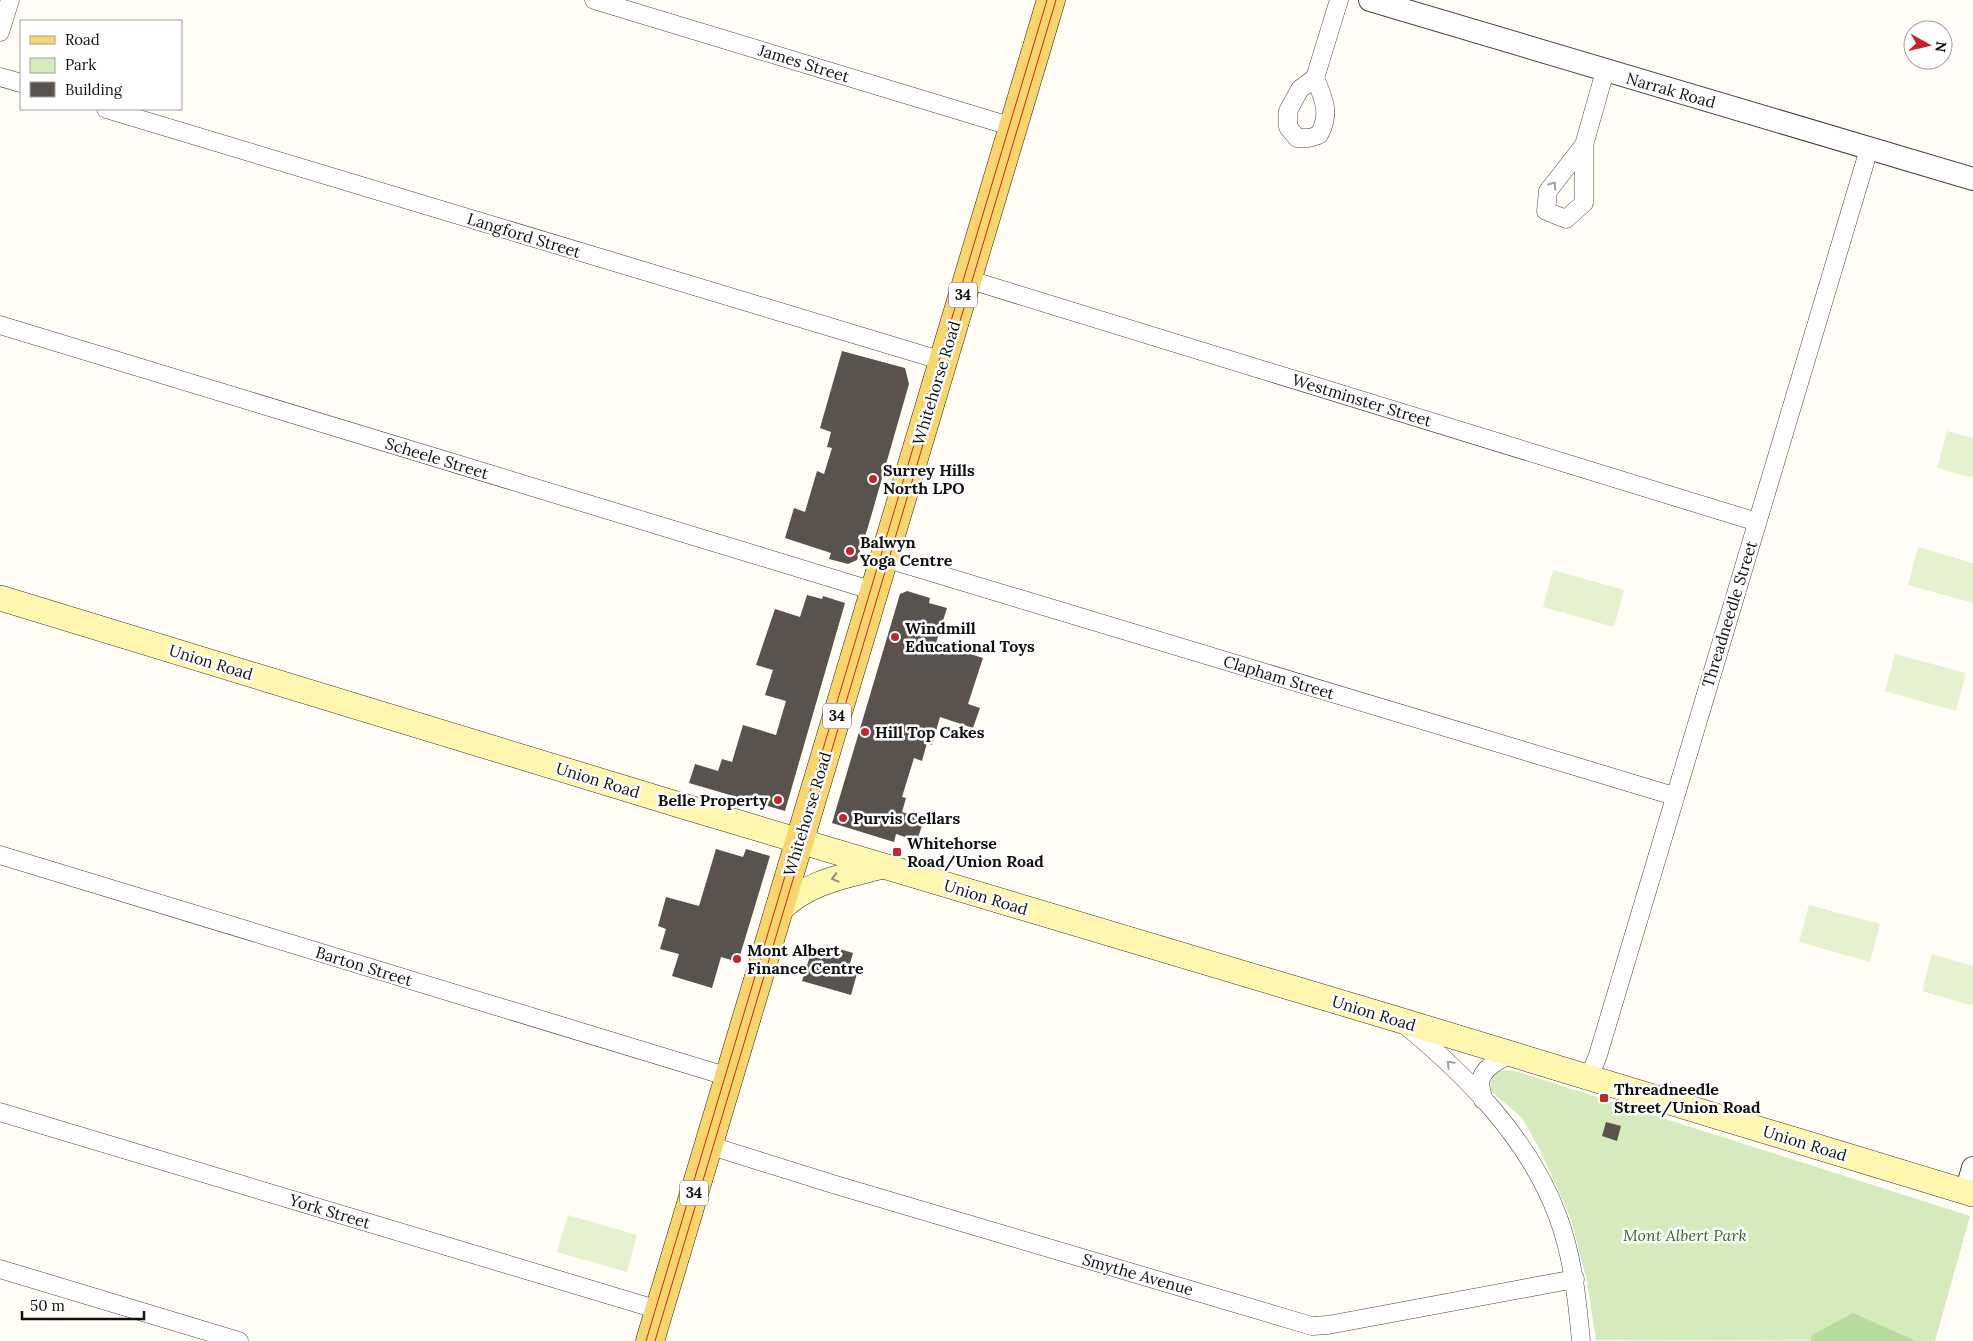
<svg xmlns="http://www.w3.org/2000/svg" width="1973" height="1341" viewBox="0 0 1973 1341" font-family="Lora,serif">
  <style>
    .green { fill: #d5ebbd }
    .forest { fill: #b9dc9c }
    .pitch { fill: #e6f2cf }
    .building { fill: #5a524d }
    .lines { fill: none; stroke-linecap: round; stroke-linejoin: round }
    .minor-casing { stroke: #444; stroke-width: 19 }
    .tertiary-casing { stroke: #444; stroke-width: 24 }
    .secondary-casing { stroke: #333; stroke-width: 26 }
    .primary-casing { stroke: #222; stroke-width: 29 }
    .minor { stroke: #fff; stroke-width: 18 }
    .tertiary { stroke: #fff; stroke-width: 22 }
    .secondary { stroke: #fff6b0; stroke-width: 25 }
    .primary { stroke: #f9d66b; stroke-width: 28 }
    .tram { stroke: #c4262e; stroke-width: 1 }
    .oneway { stroke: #a0a0a0 }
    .oneway2 { stroke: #948f68 }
    .poi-dot { fill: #c4262e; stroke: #fff; stroke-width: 2 }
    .labels { text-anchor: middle; stroke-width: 5; stroke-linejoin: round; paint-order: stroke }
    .shield { fill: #fff; stroke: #585858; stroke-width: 1 }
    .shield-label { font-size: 15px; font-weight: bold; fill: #111 }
    .street-label { font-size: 16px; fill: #111; stroke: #fff }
    .poi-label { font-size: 16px; font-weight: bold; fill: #111; stroke: #fff; text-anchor: start }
    .park-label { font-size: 16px; font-style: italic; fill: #2f6b1f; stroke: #fff }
  </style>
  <rect width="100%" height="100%" fill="#fffdf5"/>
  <path class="green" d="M 1494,1069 L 1515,1071 L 1970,1216 L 1935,1341 L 1596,1340 L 1587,1281 L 1571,1219 L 1541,1152 L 1522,1118 L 1490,1090 Z"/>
  <path class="forest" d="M 1853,1313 L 1916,1341 L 1811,1341 L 1812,1335 Z"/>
  <g class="pitch">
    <path d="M 1947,431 L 1973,438 L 1973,478 L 1937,468 Z"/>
    <path d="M 1918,547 L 1973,563 L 1973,603 L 1908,585 Z"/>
    <path d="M 1553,570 L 1624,590 L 1614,627 L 1543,607 Z"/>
    <path d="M 1895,654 L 1966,673 L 1956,711 L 1885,691 Z"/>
    <path d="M 1809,905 L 1880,924 L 1870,962 L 1799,942 Z"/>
    <path d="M 1932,954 L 1973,966 L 1973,1006 L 1922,991 Z"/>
    <path d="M 568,1215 L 637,1235 L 627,1272 L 557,1252 Z"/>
  </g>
  <g class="building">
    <path d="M 842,351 L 905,368 L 909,384 L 868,527 L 857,560 L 848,564 L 829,559 L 831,553 L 785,538 L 794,508 L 805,512 L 817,471 L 824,474 L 832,448 L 827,447 L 831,432 L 820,428 Z"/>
    <path d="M 907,591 L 930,598 L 929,603 L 947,608 L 936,643 L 983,658 L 968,704 L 980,708 L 973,728 L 940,717 L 932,745 L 927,743 L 922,761 L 914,758 L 902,797 L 906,798 L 902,812 L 924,819 L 917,841 L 896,834 L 894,842 L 832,823 L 900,594 Z"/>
    <path d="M 807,595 L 822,599 L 823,596 L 845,603 L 785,811 L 689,783 L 695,764 L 718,771 L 722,759 L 732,762 L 743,725 L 776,735 L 786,701 L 765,695 L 773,670 L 756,665 L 775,609 L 800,617 Z"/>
    <path d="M 716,849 L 743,857 L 746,849 L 770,856 L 738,962 L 721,957 L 712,988 L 672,976 L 679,954 L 660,949 L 666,929 L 658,926 L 666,897 L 699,906 Z"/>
    <path d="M 826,945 L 853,953 L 849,967 L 858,970 L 851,995 L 802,981 L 810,956 L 822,959 Z"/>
    <path d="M 1606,1122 L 1621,1126 L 1617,1141 L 1602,1136 Z"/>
  </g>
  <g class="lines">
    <defs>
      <g id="minor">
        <path d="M 594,0 L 1013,127"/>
        <path d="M 0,32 L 10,0"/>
        <path d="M 0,77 L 21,83"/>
        <path d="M 1315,78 C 1324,99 1331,114 1319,135 L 1309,138 L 1297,138 L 1288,127 L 1288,111 L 1300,89 Z"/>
        <path d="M 1315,78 L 1339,0"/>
        <path d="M 106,109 L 943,361"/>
        <path d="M 1584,145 L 1548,191 L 1546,211 L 1566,219 L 1584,203 L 1584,145 L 1605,71"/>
        <path d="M 967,279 L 1757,522"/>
        <path d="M 0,325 L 874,591"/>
        <path d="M 884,558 L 1674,796"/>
        <path d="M 0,855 L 729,1077"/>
        <path d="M 1405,1025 C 1467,1076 1530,1140 1558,1217 C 1573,1257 1577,1299 1581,1341"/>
        <path d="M 1589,1078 L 1598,1055 L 1869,149"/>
        <path d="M 1483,1100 C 1483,1095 1480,1088 1480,1083 C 1482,1068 1499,1059 1512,1055"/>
        <path d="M 0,1112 L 659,1310"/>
        <path d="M 708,1145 L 836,1185 L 1312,1326 L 1328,1325 L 1575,1279"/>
        <path d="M 0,1269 L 239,1341"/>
      </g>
      <g id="tertiary">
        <path d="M 1370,0 L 1973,179"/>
        <path d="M 1966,1192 L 1973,1168"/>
      </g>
      <g id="secondary">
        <path d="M 0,598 L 686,807 L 1396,1019 L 1973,1194"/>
        <path d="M 778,912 C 805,882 845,876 883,866"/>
      </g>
      <path id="primary" d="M 650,1341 L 1051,0"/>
    </defs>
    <use href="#minor" class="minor-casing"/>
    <use href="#tertiary" class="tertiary-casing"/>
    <use href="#secondary" class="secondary-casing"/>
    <use href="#primary" class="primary-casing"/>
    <use href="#minor" class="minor"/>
    <use href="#tertiary" class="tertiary"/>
    <use href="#secondary" class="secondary"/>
    <use href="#primary" class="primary"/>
    <g class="tram">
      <path d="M 646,1341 L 1047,0"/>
      <path d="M 655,1341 L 1056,0"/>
    </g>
  </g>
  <defs><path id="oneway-chevron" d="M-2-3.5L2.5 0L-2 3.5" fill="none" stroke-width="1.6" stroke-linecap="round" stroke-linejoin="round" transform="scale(1.25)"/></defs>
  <g class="oneway">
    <use href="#oneway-chevron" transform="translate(1553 185) rotate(-55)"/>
    <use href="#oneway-chevron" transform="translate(1450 1064) rotate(-135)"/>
  </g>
  <use class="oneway2" href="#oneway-chevron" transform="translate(835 878) rotate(165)"/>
  <g class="poi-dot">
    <circle cx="873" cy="479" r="5"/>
    <circle cx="850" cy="551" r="5"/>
    <circle cx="895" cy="637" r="5"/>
    <circle cx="865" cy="732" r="5"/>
    <circle cx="778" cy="800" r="5"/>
    <circle cx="843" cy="818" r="5"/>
    <rect x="892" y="847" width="10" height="10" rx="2.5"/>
    <circle cx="737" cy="959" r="5"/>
    <rect x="1599" y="1093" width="10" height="10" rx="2.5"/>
  </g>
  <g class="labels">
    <g class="shield">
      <rect x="949" y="282.5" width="28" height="25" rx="4"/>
      <rect x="823" y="703.5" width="28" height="25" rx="4"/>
      <rect x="680" y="1180.5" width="28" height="25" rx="4"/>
    </g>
    <g class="shield-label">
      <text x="963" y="300">34</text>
      <text x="837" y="721">34</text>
      <text x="694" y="1198">34</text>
    </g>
    <g class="street-label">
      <text transform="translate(804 63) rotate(17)" y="6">James Street</text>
      <text transform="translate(1671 90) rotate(16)" y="6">Narrak Road</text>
      <text transform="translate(524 235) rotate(17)" y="6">Langford Street</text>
      <text transform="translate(936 383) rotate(-73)" y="6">Whitehorse Road</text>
      <text transform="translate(1362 400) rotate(17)" y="6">Westminster Street</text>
      <text transform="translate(437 458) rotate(17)" y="6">Scheele Street</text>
      <text transform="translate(1729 614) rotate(-73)" y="6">Threadneedle Street</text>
      <text transform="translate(211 662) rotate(17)" y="6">Union Road</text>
      <text transform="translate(1279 677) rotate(17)" y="6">Clapham Street</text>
      <text transform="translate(598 780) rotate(17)" y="6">Union Road</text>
      <text transform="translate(807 814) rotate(-73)" y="6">Whitehorse Road</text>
      <text transform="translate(986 897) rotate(17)" y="6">Union Road</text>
      <text transform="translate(364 966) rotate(17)" y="6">Barton Street</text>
      <text transform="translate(1374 1013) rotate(17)" y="6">Union Road</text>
      <text transform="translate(1805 1143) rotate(17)" y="6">Union Road</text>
      <text transform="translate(330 1211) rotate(17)" y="6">York Street</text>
      <text transform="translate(1138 1274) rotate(16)" y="6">Smythe Avenue</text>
    </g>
    <g class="poi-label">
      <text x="883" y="476">Surrey Hills<tspan x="883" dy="18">North LPO</tspan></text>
      <text x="860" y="548">Balwyn<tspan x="860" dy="18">Yoga Centre</tspan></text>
      <text x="905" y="634">Windmill<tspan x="905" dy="18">Educational Toys</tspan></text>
      <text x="875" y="738">Hill Top Cakes</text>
      <text x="768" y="806" text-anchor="end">Belle Property</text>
      <text x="853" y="824">Purvis Cellars</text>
      <text x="907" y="849">Whitehorse<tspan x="907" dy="18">Road/Union Road</tspan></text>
      <text x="747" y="956">Mont Albert<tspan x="747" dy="18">Finance Centre</tspan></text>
      <text x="1614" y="1095">Threadneedle<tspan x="1614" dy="18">Street/Union Road</tspan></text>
    </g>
    <g class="park-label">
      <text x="1685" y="1241">Mont Albert Park</text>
    </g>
  </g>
  <rect x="20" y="20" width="162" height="90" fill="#ffffff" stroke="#a0a0a0"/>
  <rect x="30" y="36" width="25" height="8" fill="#f9d66b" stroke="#a0a0a0"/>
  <text x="65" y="45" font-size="15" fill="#111111">Road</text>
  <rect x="30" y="58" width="25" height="15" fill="#d5ebbd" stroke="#a0a0a0"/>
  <text x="65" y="70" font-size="15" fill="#111111">Park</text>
  <rect x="30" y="82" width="25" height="15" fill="#5a524d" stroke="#a0a0a0"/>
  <text x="65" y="95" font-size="15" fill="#111111">Building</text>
  <g transform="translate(1928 45) rotate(98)"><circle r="24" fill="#ffffff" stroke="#a0a0a0"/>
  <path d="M0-4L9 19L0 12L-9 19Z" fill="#c4262e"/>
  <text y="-8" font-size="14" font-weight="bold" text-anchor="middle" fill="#111111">N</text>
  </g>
  <path d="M22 1311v8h122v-8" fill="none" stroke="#111111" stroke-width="2.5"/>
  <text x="30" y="1311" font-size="15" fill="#111111" stroke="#ffffff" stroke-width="4" paint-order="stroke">50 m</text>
</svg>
